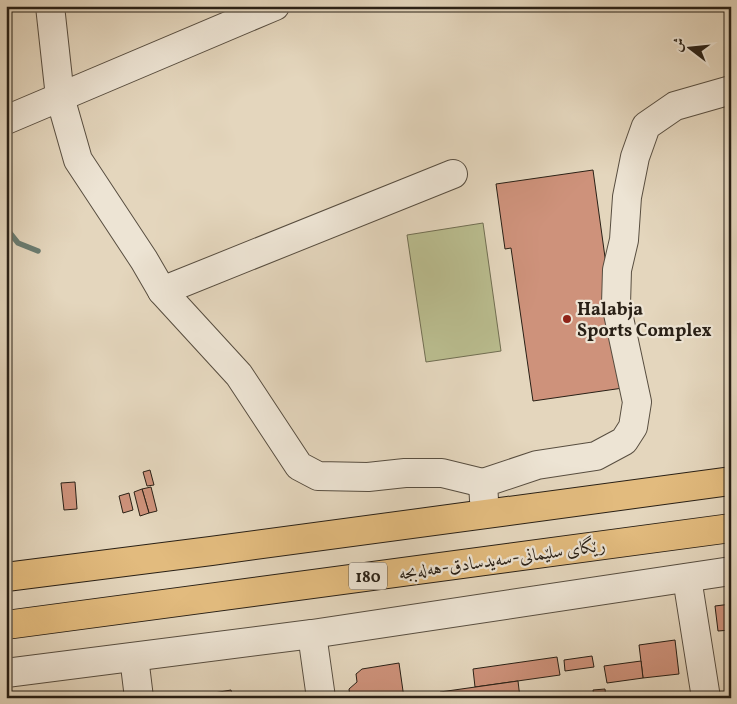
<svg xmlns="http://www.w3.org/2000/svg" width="737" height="704" viewBox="0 0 737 704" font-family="Vollkorn,Amiri,serif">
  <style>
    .green { fill: #b9bc8e; stroke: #716e52 }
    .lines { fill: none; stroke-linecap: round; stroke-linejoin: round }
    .stream { stroke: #6a7c71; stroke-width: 5.5 }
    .building { fill: #ce927b; stroke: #292016 }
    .minor-casing { stroke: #584e40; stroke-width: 30 }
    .highway-casing { stroke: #292016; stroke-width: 30 }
    .minor { stroke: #ede4d4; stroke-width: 28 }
    .highway { stroke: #e2bb7e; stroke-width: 28 }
    .poi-dot { fill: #8f2418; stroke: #ede4d4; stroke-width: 2 }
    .labels { text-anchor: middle; stroke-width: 4.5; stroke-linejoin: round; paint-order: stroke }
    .shield { fill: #ede4d4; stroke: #645b4f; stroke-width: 1 }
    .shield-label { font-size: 16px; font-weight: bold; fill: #292016 }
    .poi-label { font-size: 18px; font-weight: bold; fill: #292016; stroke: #ede4d4; text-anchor: start }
    .street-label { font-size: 18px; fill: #292016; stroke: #ede4d4 }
  </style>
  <rect width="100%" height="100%" fill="#e4d6bd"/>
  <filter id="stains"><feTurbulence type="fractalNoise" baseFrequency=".004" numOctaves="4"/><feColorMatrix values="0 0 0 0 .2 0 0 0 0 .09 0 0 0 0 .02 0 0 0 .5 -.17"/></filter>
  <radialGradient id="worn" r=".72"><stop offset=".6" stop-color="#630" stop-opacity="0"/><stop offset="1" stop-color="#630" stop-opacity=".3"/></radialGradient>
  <path class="green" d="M 483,223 L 501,351 L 426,362 L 407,235 Z"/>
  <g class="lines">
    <path class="stream" d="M 6,228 L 18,243 L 38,251"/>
  </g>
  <g class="building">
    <path d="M 593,170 L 623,388 L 533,401 L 511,248 L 505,249 L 496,184 Z"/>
    <path d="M 150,470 L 154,485 L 147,486 L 143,472 Z"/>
    <path d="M 75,482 L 77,509 L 64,510 L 61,483 Z"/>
    <path d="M 151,487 L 157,511 L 149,513 L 142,489 Z"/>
    <path d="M 142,489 L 149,513 L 140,516 L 134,492 Z"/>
    <path d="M 129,493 L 133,510 L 123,513 L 119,496 Z"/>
    <path d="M 731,604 L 731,630 L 718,631 L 715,606 Z"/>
    <path d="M 675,640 L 679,674 L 643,678 L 639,645 Z"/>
    <path d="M 592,656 L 594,667 L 565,671 L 564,660 Z"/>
    <path d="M 557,657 L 560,675 L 475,687 L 473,669 Z"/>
    <path d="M 641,661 L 643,678 L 607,683 L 604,666 Z"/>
    <path d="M 399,663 L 404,698 L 350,698 L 349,689 L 357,682 L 356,674 L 362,669 Z"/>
    <path d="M 518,681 L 520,698 L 440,698 L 440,692 Z"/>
    <path d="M 605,689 L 606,698 L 594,698 L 593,690 Z"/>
    <path d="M 231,690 L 233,698 L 208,698 L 208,694 Z"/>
  </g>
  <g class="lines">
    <defs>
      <g id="minor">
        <path d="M 50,6 L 60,97 L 78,160 L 144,260 L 162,291 L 239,375 L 299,466 L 318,476 L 368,477 L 405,473 L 442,473 L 483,483"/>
        <path d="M 6,120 L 275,6"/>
        <path d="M 162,291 L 453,174"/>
        <path d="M 484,500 L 483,483 L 537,465 L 596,456 L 624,441 L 633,427 L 637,402 L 616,304 L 617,270 L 624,240 L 627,197 L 635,157 L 646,126 L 675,106 L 731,90"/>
        <path d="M 687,578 L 706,698"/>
        <path d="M 312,634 L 321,698"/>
        <path d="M 134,657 L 139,698"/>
        <path d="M 6,673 L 312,634 L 731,571"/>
      </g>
      <g id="highway">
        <path d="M 6,577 L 211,551 L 731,481"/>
        <path d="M 6,625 L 731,528"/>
      </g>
    </defs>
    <use href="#minor" class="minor-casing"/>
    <use href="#highway" class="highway-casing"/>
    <use href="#minor" class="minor"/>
    <use href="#highway" class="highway"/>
  </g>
  <circle class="poi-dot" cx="567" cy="319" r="5"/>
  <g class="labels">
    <rect class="shield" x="349" y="562.5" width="38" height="27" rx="4"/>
    <g class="shield-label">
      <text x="368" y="582">180</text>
    </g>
    <g class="poi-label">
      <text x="577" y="315">Halabja<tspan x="577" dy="21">Sports Complex</tspan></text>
    </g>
    <g class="street-label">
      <text transform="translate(502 559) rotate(-8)" y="6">رێگای سلێمانی-سەیدسادق-هەلەبجە</text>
    </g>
  </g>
  <rect width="737" height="704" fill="none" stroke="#e4d6bd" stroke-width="25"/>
  <rect x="8" y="8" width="722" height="689" fill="none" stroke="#292016" stroke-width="2.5"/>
  <rect x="12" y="12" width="712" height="679" fill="none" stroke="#292016"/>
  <g transform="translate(690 48) rotate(286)" stroke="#ede4d4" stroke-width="4" paint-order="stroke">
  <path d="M0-4L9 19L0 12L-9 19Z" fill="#292016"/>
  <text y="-8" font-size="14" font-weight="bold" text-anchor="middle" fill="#292016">ش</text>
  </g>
  <rect width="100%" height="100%" filter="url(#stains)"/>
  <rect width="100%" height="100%" fill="url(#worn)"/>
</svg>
